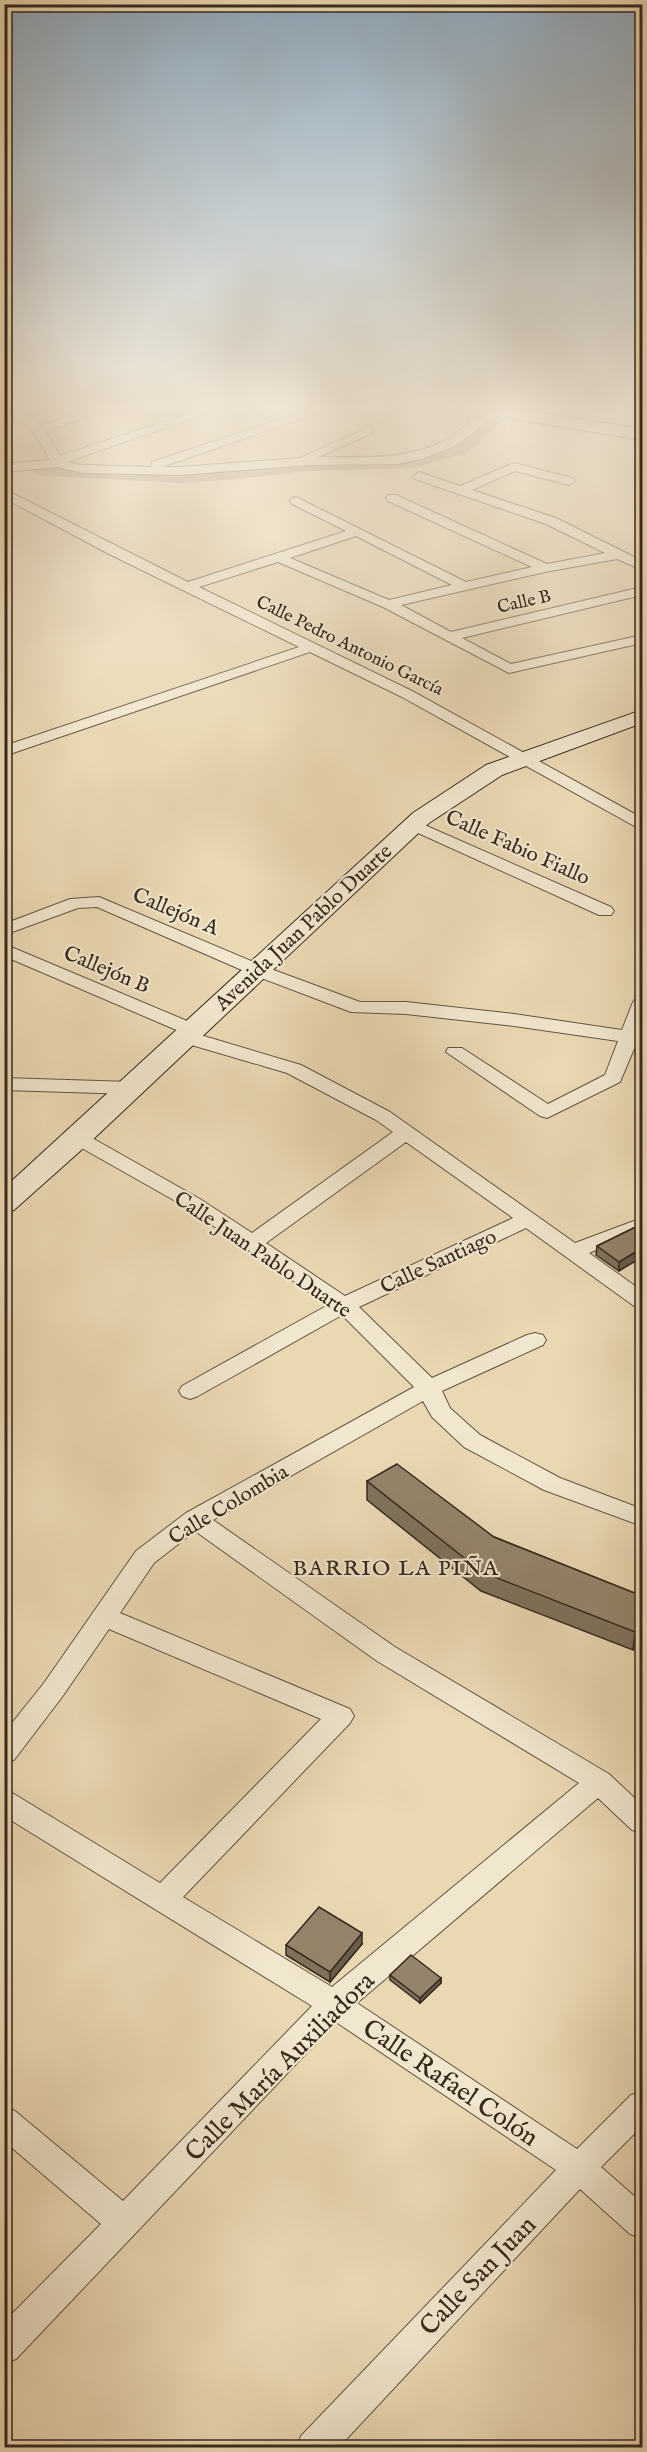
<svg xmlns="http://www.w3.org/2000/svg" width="647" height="2452" viewBox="0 0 647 2452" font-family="'IM FELL English',serif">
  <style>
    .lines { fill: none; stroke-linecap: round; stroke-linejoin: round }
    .river { fill: #ad9c80; fill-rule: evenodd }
    .street-casing { stroke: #635543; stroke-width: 2 }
    .secondary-casing { stroke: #36291e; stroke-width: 2 }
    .primary-casing { stroke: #36291e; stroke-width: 2 }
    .street { fill: #f1e6ce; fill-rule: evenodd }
    .secondary { fill: #f1e6ce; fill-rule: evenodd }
    .primary { fill: #ead8b3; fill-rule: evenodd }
    .wall { fill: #7f725c; stroke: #36291e; stroke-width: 1.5 }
    .shaded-wall { fill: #685c4b; stroke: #36291e; stroke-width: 1.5 }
    .building { fill: #94846b; stroke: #36291e; stroke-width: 1.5 }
    .labels { text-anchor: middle; stroke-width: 4.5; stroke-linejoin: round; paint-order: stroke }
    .far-street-label { font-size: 18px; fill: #36291e; stroke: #f1e6ce }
    .street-label { font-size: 21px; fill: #36291e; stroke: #f1e6ce }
    .neighbourhood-label { font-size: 22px; letter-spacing: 1.5px; fill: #36291e; stroke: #f1e6ce }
    .near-street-label { font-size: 26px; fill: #36291e; stroke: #f1e6ce }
  </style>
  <rect width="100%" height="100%" fill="#ead8b3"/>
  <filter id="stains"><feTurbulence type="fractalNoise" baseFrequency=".00333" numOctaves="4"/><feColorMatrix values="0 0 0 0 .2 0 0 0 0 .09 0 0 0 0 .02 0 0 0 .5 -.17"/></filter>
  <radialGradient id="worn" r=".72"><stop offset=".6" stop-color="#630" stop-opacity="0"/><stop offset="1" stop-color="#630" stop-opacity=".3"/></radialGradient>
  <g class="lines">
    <path class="river" d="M 489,409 L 515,409 L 478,444 L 464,454 L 413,468 L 310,471 L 238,479 L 183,483 L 45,476 L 36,474 L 33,469 L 36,464 L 45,462 L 183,468 L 238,465 L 310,457 L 413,454 L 447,444 Z"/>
    <defs>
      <g id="street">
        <path d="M 6,409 L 19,409 L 41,426 L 88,409 L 106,409 L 46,432 L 60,456 L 201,409 L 219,409 L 67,462 L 82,465 L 151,467 L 152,462 L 311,409 L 329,409 L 162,467 L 180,467 L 300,458 L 369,427 L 373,429 L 373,433 L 318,457 C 366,457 400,461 445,441 C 459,435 476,410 492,414 L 494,416 L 457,445 L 425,458 L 398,464 L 309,465 L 180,475 L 82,473 L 58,467 L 4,472 L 4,464 L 50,460 L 34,432 Z"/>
        <path d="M 514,463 L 573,478 L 575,481 L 569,485 L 515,471 L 472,490 L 556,518 L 642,561 L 642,570 L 617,559 L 545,572 L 401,605 L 451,632 L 642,587 L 642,595 L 462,638 L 511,664 L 642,635 L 642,643 L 509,673 L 383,607 L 278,562 L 199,587 L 412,691 L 642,818 L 642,829 L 636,827 L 402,697 L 310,652 L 4,756 L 4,746 L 299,647 L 109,554 L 4,498 L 4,489 L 188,582 L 346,531 L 292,504 L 290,501 L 292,498 L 296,497 L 466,582 L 532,567 L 388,501 L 386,498 L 388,495 L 396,495 L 547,564 L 605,553 L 546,524 L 415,479 L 413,476 L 419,472 L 460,486 ZM 356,536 L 452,585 L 389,600 L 290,558 Z"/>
        <path d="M 413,820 L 611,907 L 614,911 L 611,915 L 599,915 L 407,828 L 405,825 Z"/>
        <path d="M 99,897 L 263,966 L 360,1002 L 406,1002 L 514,1014 L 622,1030 L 633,1002 L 636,998 L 642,997 L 642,1025 L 640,1033 L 642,1033 L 642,1045 L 636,1044 L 620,1082 L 547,1118 L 540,1116 L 446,1052 L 448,1048 L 462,1048 L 548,1104 L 605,1075 L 618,1041 L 514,1026 L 406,1014 L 351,1012 L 251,974 L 97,907 L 78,908 L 4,935 L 4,924 L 70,899 Z"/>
        <path d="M 4,944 L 199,1026 L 201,1030 L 197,1034 L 301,1065 L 390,1112 L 575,1243 L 642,1218 L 642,1231 L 589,1253 L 642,1291 L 642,1308 L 634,1306 L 526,1228 L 359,1307 L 432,1378 L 527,1335 L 535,1333 L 543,1335 L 546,1340 L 543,1345 L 442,1391 L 450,1408 L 480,1435 L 560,1478 L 642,1509 L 642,1526 L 544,1490 L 464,1447 L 432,1417 L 423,1401 L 213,1520 L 395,1647 L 609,1774 L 642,1805 L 642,1833 L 632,1830 L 598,1798 L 357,2003 L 577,2149 L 631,2095 L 642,2091 L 642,2126 L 601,2167 L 642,2203 L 642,2238 L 630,2234 L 580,2189 L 338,2448 L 296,2448 L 301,2436 L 556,2170 L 336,2022 L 16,2359 L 4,2363 L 4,2322 L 101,2224 L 4,2141 L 4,2107 L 15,2111 L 123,2201 L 312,2006 L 4,1816 L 4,1791 L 14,1794 L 160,1883 L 321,1719 L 109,1629 L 62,1697 L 14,1760 L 4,1763 L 4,1733 L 44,1683 L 136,1551 L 186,1513 L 414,1387 L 342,1315 L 198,1396 L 190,1399 L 182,1396 L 179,1391 L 182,1386 L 328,1305 L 186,1207 L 71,1142 L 68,1138 L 71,1134 L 85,1134 L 200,1199 L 252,1233 L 393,1132 L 376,1120 L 287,1073 L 178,1041 L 176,1037 L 181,1032 L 4,956 ZM 406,1142 L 513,1218 L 345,1296 L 266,1243 ZM 195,1531 L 377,1661 L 579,1783 L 332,1987 L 183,1897 L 350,1723 L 354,1716 L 350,1709 L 120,1613 L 154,1563 Z"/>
        <path d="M 4,1078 L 131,1082 L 138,1084 L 141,1088 L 138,1092 L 131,1094 L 4,1090 Z"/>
      </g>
      <path id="secondary" d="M 642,710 L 642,723 L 502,775 L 429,823 L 88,1144 L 14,1210 L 4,1213 L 4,1188 L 413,813 L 486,765 Z"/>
      <path id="primary" d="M 472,409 L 518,409 L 642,429 L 642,440 L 481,414 Z"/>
    </defs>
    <use href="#street" class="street-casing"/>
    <use href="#secondary" class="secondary-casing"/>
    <use href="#primary" class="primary-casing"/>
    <use href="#street" class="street"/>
    <use href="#secondary" class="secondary"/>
    <use href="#primary" class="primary"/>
  </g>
  <g class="wall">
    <path d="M 642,1224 L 619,1271 L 596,1255 L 597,1246 Z"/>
    <path d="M 367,1481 L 494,1537 L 642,1596 L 633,1650 L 481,1591 L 367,1500 Z"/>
    <path d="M 362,1944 L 330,1982 L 286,1955 L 286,1945 Z"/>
    <path d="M 390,1975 L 441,1978 L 441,1983 L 420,2003 L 390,1980 Z"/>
  </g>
  <g class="shaded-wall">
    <path d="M 642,1248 L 642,1257 L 619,1271 L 619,1262 Z"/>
    <path d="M 642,1621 L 642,1636 L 633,1650 L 635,1632 Z"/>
    <path d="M 362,1933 L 362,1944 L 330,1982 L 330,1972 Z"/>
    <path d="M 441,1978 L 441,1983 L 420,2003 L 420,1998 Z"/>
  </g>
  <g class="building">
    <path d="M 642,1224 L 642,1248 L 619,1262 L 597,1246 Z"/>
    <path d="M 397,1464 L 494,1537 L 642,1596 L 642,1621 L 635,1632 L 482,1572 L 367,1481 Z"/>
    <path d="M 319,1907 L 362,1933 L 330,1972 L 286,1945 Z"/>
    <path d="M 411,1955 L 441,1978 L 420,1998 L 390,1975 Z"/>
  </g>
  <linearGradient id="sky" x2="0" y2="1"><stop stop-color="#90aabe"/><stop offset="0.54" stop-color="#f6eddd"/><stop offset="1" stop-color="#f6eddd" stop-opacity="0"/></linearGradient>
  <rect width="647" height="753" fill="url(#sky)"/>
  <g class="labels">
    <g class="far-street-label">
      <text transform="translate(524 601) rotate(-13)" y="6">Calle B</text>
      <text transform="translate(350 645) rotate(26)" y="6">Calle Pedro Antonio García</text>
    </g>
    <g class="street-label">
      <text transform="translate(518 847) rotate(24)" y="7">Calle Fabio Fiallo</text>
      <text transform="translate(176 911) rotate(23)" y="7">Callejón A</text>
      <text transform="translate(303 927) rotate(-43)" y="7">Avenida Juan Pablo Duarte</text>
      <text transform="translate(107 969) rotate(23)" y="7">Callejón B</text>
      <text transform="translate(263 1254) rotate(34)" y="7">Calle Juan Pablo Duarte</text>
      <text transform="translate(438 1261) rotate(-25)" y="7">Calle Santiago</text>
      <text transform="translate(228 1504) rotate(-31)" y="7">Calle Colombia</text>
    </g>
    <g class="neighbourhood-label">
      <text x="396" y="1575">BARRIO LA PIÑA</text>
    </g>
    <g class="near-street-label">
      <text transform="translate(279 2066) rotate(-45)" y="9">Calle María Auxiliadora</text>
      <text transform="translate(451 2082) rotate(34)" y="9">Calle Rafael Colón</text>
      <text transform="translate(477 2275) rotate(-46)" y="9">Calle San Juan</text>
    </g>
  </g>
  <rect width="647" height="2452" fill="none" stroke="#ead8b3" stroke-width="24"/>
  <rect x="6" y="6" width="635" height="2440" fill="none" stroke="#36291e" stroke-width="3"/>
  <rect x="12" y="12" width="623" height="2428" fill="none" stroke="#36291e" stroke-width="1.5"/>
  <rect width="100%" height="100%" filter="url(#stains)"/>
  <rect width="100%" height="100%" fill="url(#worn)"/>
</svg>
